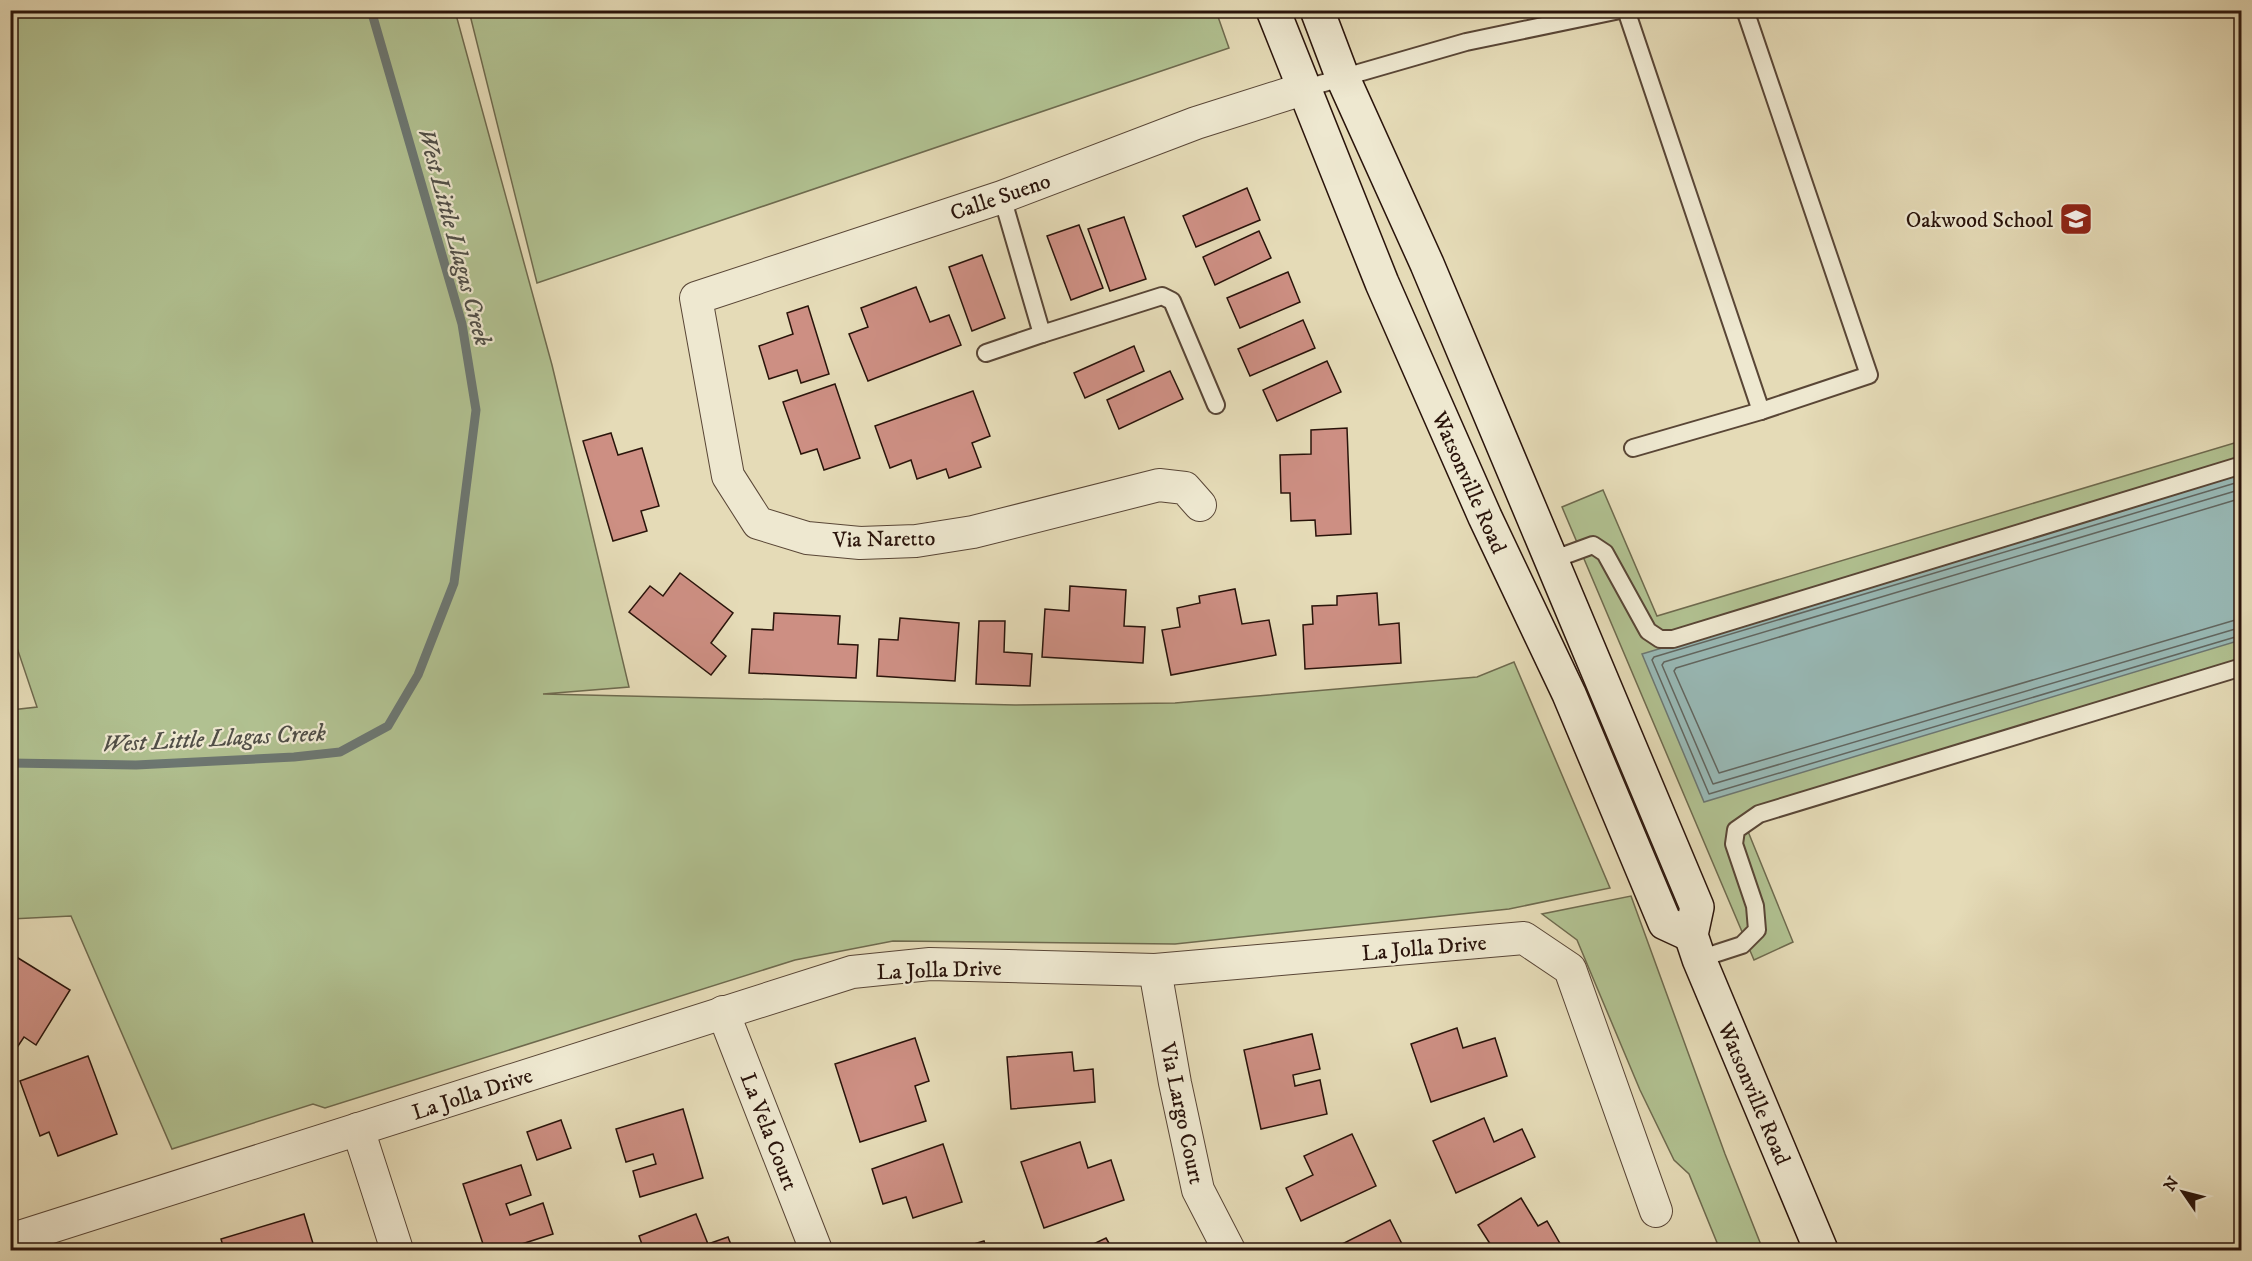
<svg xmlns="http://www.w3.org/2000/svg" width="2252" height="1261" viewBox="0 0 2252 1261" font-family="'IM FELL DW Pica',serif">
  <style>
    .green { fill: #b1c191; stroke: #6e6a4e; stroke-width: 1.5 }
    .water { fill: #98b9b6; stroke: #6c7772; stroke-width: 1.5 }
    .lines { fill: none; stroke-linecap: round; stroke-linejoin: round }
    .shore { stroke: #616660; stroke-width: 1.5 }
    .stream { stroke: #6c7772; stroke-width: 9 }
    .building { fill: #cd8f83; stroke: #2a140b; stroke-width: 1.5 }
    .service-casing { stroke: #594636; stroke-width: 20 }
    .minor-casing { stroke: #594636; stroke-width: 34 }
    .secondary-casing { stroke: #2a140b; stroke-width: 36 }
    .service { stroke: #eee8d0; stroke-width: 16 }
    .minor { stroke: #eee8d0; stroke-width: 32 }
    .secondary { stroke: #eee8d0; stroke-width: 33 }
    .labels { text-anchor: middle; stroke-width: 4.5; stroke-linejoin: round; paint-order: stroke }
    .street-label { font-size: 22px; fill: #2a140b; stroke: #eee8d0 }
    .poi-label { font-size: 22px; fill: #2a140b; stroke: #eee8d0; text-anchor: end }
    .water-label { font-size: 24px; font-style: italic; fill: #504e47; stroke: #eee8d0 }
  </style>
  <rect width="100%" height="100%" fill="#e5dbb7"/>
  <filter id="stains"><feTurbulence type="fractalNoise" baseFrequency=".00333" numOctaves="4"/><feColorMatrix values="0 0 0 0 .2 0 0 0 0 .09 0 0 0 0 .02 0 0 0 .5 -.17"/></filter>
  <radialGradient id="worn" r=".72"><stop offset=".6" stop-color="#630" stop-opacity="0"/><stop offset="1" stop-color="#630" stop-opacity=".3"/></radialGradient>
  <g class="green">
    <path d="M 11,10 L 455,11 L 552,365 L 629,687 L 543,694 L 1015,705 L 1175,703 L 1477,677 L 1514,662 L 1610,888 L 1509,909 L 1175,944 L 893,941 L 795,960 L 325,1108 L 313,1104 L 172,1149 L 71,916 L 11,919 L 11,710 L 37,707 L 10,627 Z"/>
    <path d="M 469,11 L 1216,11 L 1229,48 L 537,283 Z"/>
    <path d="M 2241,441 L 2241,675 L 1745,824 L 1793,942 L 1754,960 L 1562,507 L 1603,490 L 1657,616 Z"/>
    <path d="M 1631,896 L 1725,1154 L 1763,1250 L 1720,1250 L 1689,1174 L 1674,1160 L 1640,1090 L 1577,940 L 1542,914 Z"/>
  </g>
  <path class="water" d="M 2241,474 L 2241,640 L 1704,802 L 1642,654 Z"/>
  <g class="lines">
    <g class="shore">
      <path d="M 2242,481 L 1654,657 L 1652,660 L 1709,794 L 2242,635"/>
      <path d="M 2242,489 L 1664,662 L 1662,665 L 1713,784 L 2242,627"/>
      <path d="M 2242,498 L 1676,668 L 1674,671 L 1719,773 L 2242,618"/>
    </g>
    <path class="stream" d="M 10,763 L 136,765 L 294,757 L 340,752 L 388,726 L 418,675 L 454,583 L 476,410 L 462,324 L 371,10"/>
  </g>
  <g class="building">
    <path d="M 1247,188 L 1260,220 L 1196,247 L 1183,216 Z"/>
    <path d="M 1124,217 L 1146,279 L 1110,291 L 1088,229 Z"/>
    <path d="M 1079,225 L 1103,288 L 1071,300 L 1047,236 Z"/>
    <path d="M 1259,231 L 1271,258 L 1215,285 L 1203,257 Z"/>
    <path d="M 982,255 L 1005,318 L 972,331 L 949,267 Z"/>
    <path d="M 1288,272 L 1300,302 L 1240,328 L 1227,298 Z"/>
    <path d="M 916,287 L 930,322 L 949,315 L 961,345 L 868,381 L 849,334 L 868,327 L 861,308 Z"/>
    <path d="M 808,306 L 829,374 L 801,383 L 797,370 L 769,379 L 759,346 L 793,334 L 787,313 Z"/>
    <path d="M 1303,320 L 1315,348 L 1250,376 L 1238,349 Z"/>
    <path d="M 1134,346 L 1144,371 L 1085,398 L 1074,373 Z"/>
    <path d="M 1327,361 L 1341,392 L 1277,421 L 1263,390 Z"/>
    <path d="M 1170,371 L 1183,399 L 1119,429 L 1107,400 Z"/>
    <path d="M 835,384 L 860,458 L 824,470 L 817,449 L 801,454 L 783,402 Z"/>
    <path d="M 973,391 L 990,436 L 972,443 L 981,467 L 949,478 L 946,469 L 917,479 L 911,460 L 890,468 L 875,426 Z"/>
    <path d="M 1347,428 L 1351,534 L 1316,536 L 1315,520 L 1291,521 L 1290,493 L 1281,493 L 1280,455 L 1311,454 L 1311,430 Z"/>
    <path d="M 611,433 L 618,455 L 642,448 L 659,506 L 641,511 L 647,531 L 613,541 L 583,441 Z"/>
    <path d="M 680,573 L 733,613 L 711,643 L 726,656 L 711,675 L 629,612 L 650,586 L 663,596 Z"/>
    <path d="M 1070,586 L 1126,590 L 1124,626 L 1145,627 L 1143,663 L 1042,657 L 1045,609 L 1069,611 Z"/>
    <path d="M 1235,589 L 1242,624 L 1269,620 L 1276,655 L 1171,675 L 1162,630 L 1180,627 L 1177,608 L 1200,603 L 1199,596 Z"/>
    <path d="M 1377,593 L 1379,625 L 1399,623 L 1401,663 L 1305,669 L 1303,625 L 1313,624 L 1312,606 L 1337,605 L 1337,596 Z"/>
    <path d="M 774,613 L 840,616 L 838,644 L 858,645 L 856,678 L 749,673 L 752,629 L 773,630 Z"/>
    <path d="M 900,618 L 959,623 L 955,681 L 877,676 L 879,639 L 898,640 Z"/>
    <path d="M 979,621 L 1005,621 L 1004,652 L 1032,654 L 1030,686 L 976,684 Z"/>
    <path d="M 10,953 L 70,990 L 36,1045 L 24,1037 L 16,1049 L 10,1046 Z"/>
    <path d="M 1457,1028 L 1463,1048 L 1495,1038 L 1507,1076 L 1431,1102 L 1411,1044 Z"/>
    <path d="M 1312,1034 L 1320,1069 L 1293,1075 L 1295,1086 L 1320,1080 L 1327,1114 L 1261,1129 L 1244,1050 Z"/>
    <path d="M 915,1038 L 929,1081 L 915,1086 L 926,1121 L 860,1142 L 835,1064 Z"/>
    <path d="M 1072,1052 L 1074,1071 L 1093,1069 L 1095,1102 L 1011,1109 L 1007,1057 Z"/>
    <path d="M 88,1056 L 117,1134 L 58,1156 L 49,1132 L 40,1136 L 20,1081 Z"/>
    <path d="M 683,1109 L 703,1178 L 640,1197 L 633,1171 L 656,1164 L 653,1154 L 626,1162 L 616,1129 Z"/>
    <path d="M 1484,1118 L 1494,1142 L 1522,1129 L 1535,1157 L 1456,1193 L 1433,1141 Z"/>
    <path d="M 561,1120 L 571,1148 L 537,1160 L 527,1132 Z"/>
    <path d="M 1352,1134 L 1376,1186 L 1301,1221 L 1286,1188 L 1313,1175 L 1304,1156 Z"/>
    <path d="M 1080,1142 L 1088,1168 L 1111,1160 L 1124,1200 L 1044,1228 L 1021,1162 Z"/>
    <path d="M 943,1144 L 962,1202 L 913,1218 L 906,1197 L 883,1204 L 872,1169 Z"/>
    <path d="M 521,1165 L 531,1195 L 506,1204 L 510,1215 L 543,1203 L 553,1234 L 503,1250 L 485,1250 L 463,1184 Z"/>
    <path d="M 1521,1198 L 1538,1226 L 1547,1221 L 1562,1247 L 1556,1250 L 1494,1250 L 1478,1225 Z"/>
    <path d="M 304,1214 L 315,1250 L 224,1250 L 221,1239 Z"/>
    <path d="M 696,1214 L 708,1244 L 728,1237 L 733,1250 L 644,1250 L 639,1236 Z"/>
    <path d="M 1390,1220 L 1405,1250 L 1343,1250 L 1340,1245 Z"/>
    <path d="M 1106,1238 L 1113,1250 L 1081,1250 Z"/>
    <path d="M 984,1241 L 987,1250 L 954,1250 Z"/>
  </g>
  <g class="lines">
    <defs>
      <g id="service">
        <path d="M 1626,10 L 1761,411"/>
        <path d="M 1303,89 L 1466,42 L 1620,10"/>
        <path d="M 1002,197 L 1042,334 L 1162,296 L 1172,301 L 1216,405"/>
        <path d="M 986,353 L 1042,334"/>
        <path d="M 1633,448 L 1761,411 L 1869,375 L 1745,10"/>
        <path d="M 1552,560 L 1593,545 L 1605,553 L 1648,631 L 1660,639 L 1673,639 L 2242,465"/>
        <path d="M 1699,959 L 1742,945 L 1757,930 L 1755,906 L 1734,844 L 1736,830 L 1759,814 L 2242,667"/>
      </g>
      <g id="minor">
        <path d="M 1200,505 L 1185,488 L 1159,485 L 973,532 L 916,541 L 860,543 L 807,538 L 758,523 L 728,476 L 696,298 L 1002,197 L 1196,123 L 1303,89"/>
        <path d="M 1155,970 L 1175,1083 L 1198,1190 L 1229,1250"/>
        <path d="M 723,1012 L 816,1250"/>
        <path d="M 358,1129 L 397,1250"/>
        <path d="M 10,1240 L 852,972 L 930,964 L 1155,970 L 1524,938 L 1570,969 L 1656,1211"/>
      </g>
      <g id="secondary">
        <path d="M 1273,10 L 1382,283 L 1485,517 L 1569,694 L 1665,923 L 1691,935"/>
        <path d="M 1317,10 L 1342,76 L 1427,264 L 1697,907 L 1691,935 L 1699,959 L 1821,1250"/>
      </g>
    </defs>
    <use href="#service" class="service-casing"/>
    <use href="#minor" class="minor-casing"/>
    <use href="#secondary" class="secondary-casing"/>
    <use href="#service" class="service"/>
    <use href="#minor" class="minor"/>
    <use href="#secondary" class="secondary"/>
  </g>
  <defs>
    <symbol id="school-square" viewBox="-11 -11 22 22"><rect x="-9" y="-9" width="18" height="18" rx="4" fill="#8f2418" stroke="#eee8d0"/><path d="M0-5L7-2L0 1L-7-2ZM-4 1L0 2.5L4 1V4Q0 6-4 4Z" fill="#fff"/></symbol>
  </defs>
  <g fill-rule="evenodd">
    <use href="#school-square" x="2057" y="200" width="38" height="38"/>
  </g>
  <g class="labels">
    <g class="street-label">
      <text transform="translate(1000 196) rotate(-19)" y="8">Calle Sueno</text>
      <text transform="translate(1470 482) rotate(66)" y="8">Watsonville Road</text>
      <text transform="translate(884 538) rotate(-1)" y="8">Via Naretto</text>
      <text transform="translate(1424 947) rotate(-5)" y="8">La Jolla Drive</text>
      <text transform="translate(939 969) rotate(-2)" y="8">La Jolla Drive</text>
      <text transform="translate(472 1093) rotate(-18)" y="8">La Jolla Drive</text>
      <text transform="translate(1755 1093) rotate(67)" y="8">Watsonville Road</text>
      <text transform="translate(1183 1113) rotate(78)" y="8">Via Largo Court</text>
      <text transform="translate(770 1131) rotate(69)" y="8">La Vela Court</text>
    </g>
    <g class="poi-label">
      <text x="2053" y="227">Oakwood School</text>
    </g>
    <g class="water-label">
      <text transform="translate(455 237) rotate(75)" y="8">West Little Llagas Creek</text>
      <text transform="translate(214 738) rotate(-3)" y="8">West Little Llagas Creek</text>
    </g>
  </g>
  <rect width="2252" height="1261" fill="none" stroke="#e5dbb7" stroke-width="36"/>
  <rect x="12" y="12" width="2228" height="1237" fill="none" stroke="#2a140b" stroke-width="3"/>
  <rect x="18" y="18" width="2216" height="1225" fill="none" stroke="#2a140b" stroke-width="1.5"/>
  <g transform="translate(2183 1192) rotate(305)" stroke="#eee8d0" stroke-width="4.5" paint-order="stroke">
  <path d="M0-4.5L10 22L0 15L-10 22Z" fill="#2a140b"/>
  <text y="-9" font-size="16" font-weight="bold" text-anchor="middle" fill="#2a140b">N</text>
  </g>
  <rect width="100%" height="100%" filter="url(#stains)"/>
  <rect width="100%" height="100%" fill="url(#worn)"/>
</svg>
